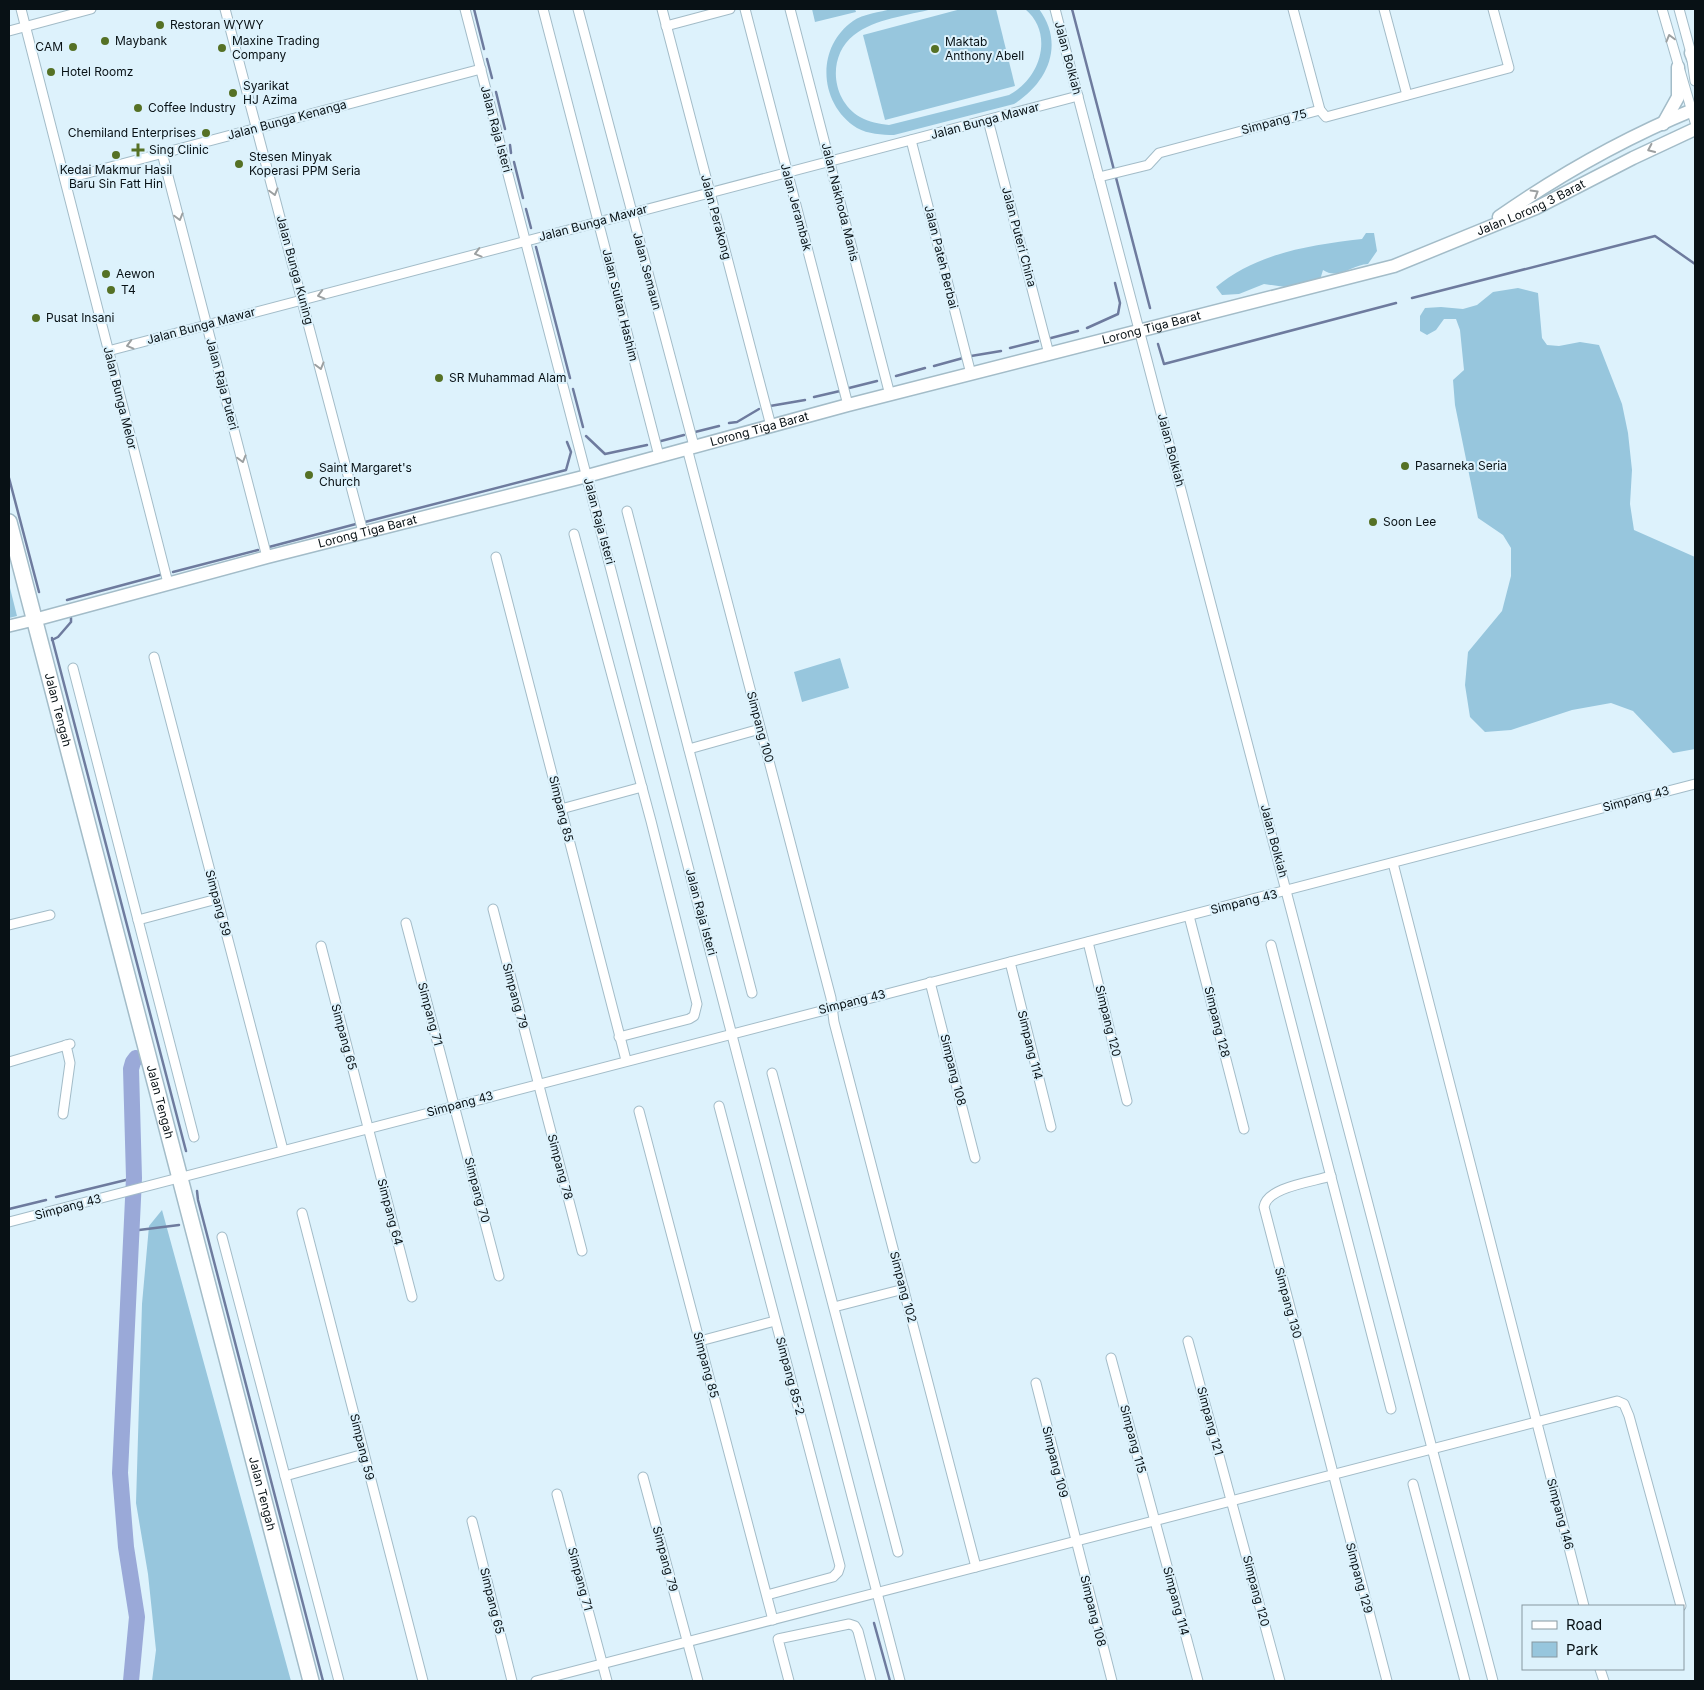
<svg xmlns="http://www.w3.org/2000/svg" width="1704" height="1690" viewBox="0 0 1704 1690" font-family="Inter,sans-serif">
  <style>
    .green { fill: #97c6dd }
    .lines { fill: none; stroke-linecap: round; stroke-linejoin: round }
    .stream { stroke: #6e7b9e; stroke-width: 2.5 }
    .river { stroke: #9aa9d8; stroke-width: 16 }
    .minor-casing { stroke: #a3bcc8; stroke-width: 11 }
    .tertiary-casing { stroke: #a3bcc8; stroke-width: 14 }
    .secondary-casing { stroke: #a3bcc8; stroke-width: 15 }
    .primary-casing { stroke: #a3bcc8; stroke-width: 18 }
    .minor { stroke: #fff; stroke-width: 9 }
    .tertiary { stroke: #fff; stroke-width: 11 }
    .secondary { stroke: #fff; stroke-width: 12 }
    .primary { stroke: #fff; stroke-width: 15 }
    .oneway { stroke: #9ca0a1 }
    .poi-dot { fill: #557125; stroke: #ddf2fc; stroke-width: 2 }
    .labels { text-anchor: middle; stroke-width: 4; stroke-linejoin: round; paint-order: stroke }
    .poi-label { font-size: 12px; fill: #081115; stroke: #ddf2fc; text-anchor: start }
    .street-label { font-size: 12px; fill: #081115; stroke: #ddf2fc }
  </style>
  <rect width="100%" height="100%" fill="#ddf2fc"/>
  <g class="green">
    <path d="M 812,9 L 855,9 L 856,12 L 815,22 Z"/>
    <path d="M 892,9 L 933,9 C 909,15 874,19 854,35 C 827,56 831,100 860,117 C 869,122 879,124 889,125 L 1009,95 C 1040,79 1055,34 1025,9 L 1039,9 C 1065,44 1048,83 1014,104 L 894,135 C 882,135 868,134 857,128 C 819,104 815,48 853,21 C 863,14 880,12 892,9 Z"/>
    <path d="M 961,9 L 996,9 L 1015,86 L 885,120 L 863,35 Z"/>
    <path d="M 1366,233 L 1374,233 L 1377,251 L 1368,264 C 1352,265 1338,280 1323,270 L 1320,280 L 1292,288 L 1264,284 L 1239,294 L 1222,295 L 1216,287 C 1257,253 1310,245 1362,239 Z"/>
    <path d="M 1518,288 L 1538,293 L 1542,338 L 1547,345 L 1559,346 L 1580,342 L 1599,345 L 1622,404 L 1628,433 L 1632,470 L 1630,504 L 1634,530 L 1695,557 L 1695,749 L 1673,753 L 1633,711 L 1611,703 L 1572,710 L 1511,730 L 1485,732 L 1470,717 L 1465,685 L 1468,652 L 1502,611 L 1511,576 L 1511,548 L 1503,535 L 1478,518 L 1455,405 L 1453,380 L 1464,370 L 1460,330 L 1456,319 L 1444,319 L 1436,330 L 1427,335 L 1420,331 L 1420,316 L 1425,308 L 1441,307 L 1463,309 L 1477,305 L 1493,292 Z"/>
    <path d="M 9,584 L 17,616 L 9,618 Z"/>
    <path d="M 840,658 L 849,688 L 802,702 L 794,672 Z"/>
    <path d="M 162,1210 L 291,1681 L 152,1681 L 156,1650 L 148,1574 L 136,1503 L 142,1304 L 149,1226 Z"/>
  </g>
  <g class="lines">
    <g class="stream">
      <path d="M 474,9 L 484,49"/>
      <path d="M 1072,9 L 1150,308"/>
      <path d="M 487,59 L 492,78"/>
      <path d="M 496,92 L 505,129"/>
      <path d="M 510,145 L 511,153"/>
      <path d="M 514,162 L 523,198"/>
      <path d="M 526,209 L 531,228"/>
      <path d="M 536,247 L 570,378"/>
      <path d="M 1412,298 L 1655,236 L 1695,264"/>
      <path d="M 1087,328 L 1118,314 L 1120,303 L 1115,283"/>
      <path d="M 1051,338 L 1078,331"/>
      <path d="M 1158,344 L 1164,364 L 1396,303"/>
      <path d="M 1010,348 L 1038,341"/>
      <path d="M 971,356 L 1001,351"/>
      <path d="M 934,366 L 963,358"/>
      <path d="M 896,376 L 925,368"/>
      <path d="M 849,388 L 877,381"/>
      <path d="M 573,389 L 583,427"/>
      <path d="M 814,397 L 840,391"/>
      <path d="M 770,406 L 805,400"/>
      <path d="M 729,423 L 737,422 L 759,409"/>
      <path d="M 695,432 L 719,426"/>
      <path d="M 586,436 L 605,454 L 647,445"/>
      <path d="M 661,441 L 684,435"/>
      <path d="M 9,478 L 39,592"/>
      <path d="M 365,522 L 566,470 L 571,452 L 567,442"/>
      <path d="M 269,547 L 356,524"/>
      <path d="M 173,572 L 258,550"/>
      <path d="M 67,600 L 160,575"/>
      <path d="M 52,638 L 186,1151"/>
      <path d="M 52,640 L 58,637 L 71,622 L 71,618"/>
      <path d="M 197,1191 L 198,1200 L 323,1681"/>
      <path d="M 56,1197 L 134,1178"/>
      <path d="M 9,1209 L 46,1200"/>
      <path d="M 131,1231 L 179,1225"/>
      <path d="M 874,1623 L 890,1681"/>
    </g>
    <path class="river" d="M 131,1681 L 137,1617 L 126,1547 L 120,1473 L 134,1178 L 131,1069 L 133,1062 L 136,1058"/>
    <defs>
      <g id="minor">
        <path d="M 21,9 L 168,583"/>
        <path d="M 225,9 L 363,532"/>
        <path d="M 465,9 L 900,1681"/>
        <path d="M 543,9 L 659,456"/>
        <path d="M 578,9 L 694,446"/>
        <path d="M 662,9 L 771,426"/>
        <path d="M 745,9 L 848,405"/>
        <path d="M 790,9 L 890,395"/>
        <path d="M 1055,9 L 1493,1681"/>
        <path d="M 1293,9 L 1320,110"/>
        <path d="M 1384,9 L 1407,95"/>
        <path d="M 1662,9 L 1695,122"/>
        <path d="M 1679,9 L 1691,53 L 1695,81"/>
        <path d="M 666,26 L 730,9"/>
        <path d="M 9,31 L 91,9"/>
        <path d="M 1320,110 L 1326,117 L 1509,68 L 1493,9"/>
        <path d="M 988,120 L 1049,354"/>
        <path d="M 911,140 L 971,374"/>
        <path d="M 162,153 L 267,557"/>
        <path d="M 1099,177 L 1148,165 L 1159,153 L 1320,110"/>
        <path d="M 65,179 L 481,69"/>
        <path d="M 108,351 L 1078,96"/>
        <path d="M 687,448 L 831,998 L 834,1022 L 976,1567"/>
        <path d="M 627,511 L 752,993"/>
        <path d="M 574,534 L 651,821 L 697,1004 L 694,1016 L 689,1019 L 619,1037"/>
        <path d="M 496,557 L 626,1060"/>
        <path d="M 154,657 L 283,1150"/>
        <path d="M 73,668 L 194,1137"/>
        <path d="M 689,749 L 760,729"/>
        <path d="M 561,809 L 642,787"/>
        <path d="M 1393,863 L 1584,1606"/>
        <path d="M 493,909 L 582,1251"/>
        <path d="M 1189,916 L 1244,1129"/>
        <path d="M 138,920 L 217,899"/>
        <path d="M 406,923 L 499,1276"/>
        <path d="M 9,925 L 50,915"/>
        <path d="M 1088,942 L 1127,1101"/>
        <path d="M 1271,945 L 1391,1409"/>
        <path d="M 321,946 L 412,1297"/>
        <path d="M 1010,962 L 1051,1127"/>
        <path d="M 930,982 L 975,1158"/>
        <path d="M 9,1062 L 70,1044"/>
        <path d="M 772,1073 L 898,1552"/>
        <path d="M 719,1106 L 840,1566 L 838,1572 L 833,1577 L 767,1595"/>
        <path d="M 639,1111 L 773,1620"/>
        <path d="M 63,1114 L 70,1063 L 66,1045"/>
        <path d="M 1331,1176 C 1312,1182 1267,1187 1264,1207 L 1387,1681"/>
        <path d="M 302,1213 L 423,1681"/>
        <path d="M 9,1222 C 570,1074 1134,932 1695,784"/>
        <path d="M 222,1237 L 339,1681"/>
        <path d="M 834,1307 L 904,1289"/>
        <path d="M 700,1341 L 775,1321"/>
        <path d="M 1188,1341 L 1280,1681"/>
        <path d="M 1111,1358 L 1198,1681"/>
        <path d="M 1036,1383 L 1112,1681"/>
        <path d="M 285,1476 L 364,1454"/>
        <path d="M 643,1477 L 698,1681"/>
        <path d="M 1413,1484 L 1465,1681"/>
        <path d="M 557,1494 L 607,1681"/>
        <path d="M 472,1521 L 512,1681"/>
        <path d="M 1600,1669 L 1604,1681"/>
        <path d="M 536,1681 L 1617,1401 L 1624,1404 L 1629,1416 L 1681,1606"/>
        <path d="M 789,1681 L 778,1639 L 849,1624 L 855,1626 L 858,1631 L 871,1681"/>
      </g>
      <path id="tertiary" d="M 9,626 L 34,620"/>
      <g id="secondary">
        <path d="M 1691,53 L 1695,63"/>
        <path d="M 1663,124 L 1678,97 L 1678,67"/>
        <path d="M 1499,217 C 1559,175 1627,137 1695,109"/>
        <path id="s1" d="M 34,620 L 267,557 L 587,476 L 848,405 L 1394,266 L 1536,208 L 1633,158 L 1695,129"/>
      </g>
      <g id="primary">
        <path id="s2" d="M 9,522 L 311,1681"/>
      </g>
    </defs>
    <use href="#minor" class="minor-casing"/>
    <use href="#tertiary" class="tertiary-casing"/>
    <use href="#secondary" class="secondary-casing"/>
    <use href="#primary" class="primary-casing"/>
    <use href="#minor" class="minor"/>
    <use href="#tertiary" class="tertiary"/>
    <use href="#secondary" class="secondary"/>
    <use href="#primary" class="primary"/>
  </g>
  <defs><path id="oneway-chevron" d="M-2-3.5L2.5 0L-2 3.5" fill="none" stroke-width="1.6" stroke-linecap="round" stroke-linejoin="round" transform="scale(1.25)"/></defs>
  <g class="oneway">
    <use href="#oneway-chevron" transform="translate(1670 38) rotate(-105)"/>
    <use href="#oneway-chevron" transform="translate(1651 149) rotate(155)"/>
    <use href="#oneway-chevron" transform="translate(274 192) rotate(75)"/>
    <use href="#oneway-chevron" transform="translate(1535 193) rotate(-31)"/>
    <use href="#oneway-chevron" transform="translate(179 217) rotate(75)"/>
    <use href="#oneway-chevron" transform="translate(478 253) rotate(165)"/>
    <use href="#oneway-chevron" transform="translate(321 295) rotate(165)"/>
    <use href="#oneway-chevron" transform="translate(130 345) rotate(165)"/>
    <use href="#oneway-chevron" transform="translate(320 366) rotate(75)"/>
    <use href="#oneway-chevron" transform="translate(242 459) rotate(75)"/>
  </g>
  <g class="poi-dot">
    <circle cx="160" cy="25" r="5"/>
    <circle cx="105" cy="41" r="5"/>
    <circle cx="73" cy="47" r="5"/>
    <circle cx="222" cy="48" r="5"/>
    <circle cx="935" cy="49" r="5"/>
    <circle cx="51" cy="72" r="5"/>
    <circle cx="233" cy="93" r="5"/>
    <circle cx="138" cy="108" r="5"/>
    <circle cx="206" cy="133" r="5"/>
    <path d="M135.5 142.5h5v5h5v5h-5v5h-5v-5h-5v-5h5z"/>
    <circle cx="116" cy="155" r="5"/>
    <circle cx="239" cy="164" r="5"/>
    <circle cx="106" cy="274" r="5"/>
    <circle cx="111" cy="290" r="5"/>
    <circle cx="36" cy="318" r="5"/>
    <circle cx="439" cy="378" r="5"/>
    <circle cx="1405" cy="466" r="5"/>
    <circle cx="309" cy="475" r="5"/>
    <circle cx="1373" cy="522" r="5"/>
  </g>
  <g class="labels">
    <g class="poi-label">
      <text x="170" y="29">Restoran WYWY</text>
      <text x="115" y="45">Maybank</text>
      <text x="232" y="45">Maxine Trading<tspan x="232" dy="14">Company</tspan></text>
      <text x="945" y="46">Maktab<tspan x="945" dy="14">Anthony Abell</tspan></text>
      <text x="63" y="51" text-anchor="end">CAM</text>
      <text x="61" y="76">Hotel Roomz</text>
      <text x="243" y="90">Syarikat<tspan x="243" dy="14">HJ Azima</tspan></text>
      <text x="148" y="112">Coffee Industry</text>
      <text x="196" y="137" text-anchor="end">Chemiland Enterprises</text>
      <text x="149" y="154">Sing Clinic</text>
      <text x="249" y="161">Stesen Minyak<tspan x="249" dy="14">Koperasi PPM Seria</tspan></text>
      <text x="116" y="174" text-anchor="middle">Kedai Makmur Hasil<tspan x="116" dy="14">Baru Sin Fatt Hin</tspan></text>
      <text x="116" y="278">Aewon</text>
      <text x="121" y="294">T4</text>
      <text x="46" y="322">Pusat Insani</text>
      <text x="449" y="382">SR Muhammad Alam</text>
      <text x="1415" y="470">Pasarneka Seria</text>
      <text x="319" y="472">Saint Margaret's<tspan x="319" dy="14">Church</tspan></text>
      <text x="1383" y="526">Soon Lee</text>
    </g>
    <g class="street-label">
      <text transform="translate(1068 58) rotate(75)" y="4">Jalan Bolkiah</text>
      <text transform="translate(287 120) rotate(-15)" y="4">Jalan Bunga Kenanga</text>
      <text transform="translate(985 121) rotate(-15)" y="4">Jalan Bunga Mawar</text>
      <text transform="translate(1274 122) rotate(-15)" y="4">Simpang 75</text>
      <text transform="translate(496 129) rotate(75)" y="4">Jalan Raja Isteri</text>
      <text transform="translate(840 202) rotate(76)" y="4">Jalan Nakhoda Manis</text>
      <text dy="4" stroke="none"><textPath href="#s1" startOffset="1554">Jalan Lorong 3 Barat</textPath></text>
      <text transform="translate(796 207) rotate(75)" y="4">Jalan Jerambak</text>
      <text transform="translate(716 217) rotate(75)" y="4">Jalan Perakong</text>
      <text transform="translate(593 223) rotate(-15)" y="4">Jalan Bunga Mawar</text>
      <text transform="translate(1019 237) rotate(75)" y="4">Jalan Puteri China</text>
      <text transform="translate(941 257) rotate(76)" y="4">Jalan Pateh Berbai</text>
      <text transform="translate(295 270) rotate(75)" y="4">Jalan Bunga Kuning</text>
      <text transform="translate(647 271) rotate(75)" y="4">Jalan Semaun</text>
      <text transform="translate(620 305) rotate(76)" y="4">Jalan Sultan Hashim</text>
      <text transform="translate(201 326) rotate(-15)" y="4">Jalan Bunga Mawar</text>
      <text dy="4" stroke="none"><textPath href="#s1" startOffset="1155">Lorong Tiga Barat</textPath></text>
      <text transform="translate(222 384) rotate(75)" y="4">Jalan Raja Puteri</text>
      <text transform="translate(120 398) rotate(76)" y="4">Jalan Bunga Melor</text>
      <text dy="4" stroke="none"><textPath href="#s1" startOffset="750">Lorong Tiga Barat</textPath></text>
      <text transform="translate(1171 450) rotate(75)" y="4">Jalan Bolkiah</text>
      <text transform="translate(599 521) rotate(75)" y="4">Jalan Raja Isteri</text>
      <text dy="4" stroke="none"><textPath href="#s1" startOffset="345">Lorong Tiga Barat</textPath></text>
      <text dy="4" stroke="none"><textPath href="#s2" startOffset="194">Jalan Tengah</textPath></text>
      <text transform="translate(760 727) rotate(75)" y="4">Simpang 100</text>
      <text transform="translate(1636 799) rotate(-15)" y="4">Simpang 43</text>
      <text transform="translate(561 809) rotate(76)" y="4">Simpang 85</text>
      <text transform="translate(1274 841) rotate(75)" y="4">Jalan Bolkiah</text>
      <text transform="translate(1244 902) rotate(-14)" y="4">Simpang 43</text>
      <text transform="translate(218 903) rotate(75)" y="4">Simpang 59</text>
      <text transform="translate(701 912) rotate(75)" y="4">Jalan Raja Isteri</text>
      <text transform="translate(515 996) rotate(75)" y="4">Simpang 79</text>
      <text transform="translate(852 1002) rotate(-14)" y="4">Simpang 43</text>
      <text transform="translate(430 1014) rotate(75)" y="4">Simpang 71</text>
      <text transform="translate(1108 1021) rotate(76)" y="4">Simpang 120</text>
      <text transform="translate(1217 1022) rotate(76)" y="4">Simpang 128</text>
      <text transform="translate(344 1037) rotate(75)" y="4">Simpang 65</text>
      <text transform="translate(1030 1045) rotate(76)" y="4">Simpang 114</text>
      <text transform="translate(953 1070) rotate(76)" y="4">Simpang 108</text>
      <text dy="4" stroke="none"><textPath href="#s2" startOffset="599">Jalan Tengah</textPath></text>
      <text transform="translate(460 1104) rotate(-15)" y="4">Simpang 43</text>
      <text transform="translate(560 1167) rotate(75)" y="4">Simpang 78</text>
      <text transform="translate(477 1190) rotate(75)" y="4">Simpang 70</text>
      <text transform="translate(68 1207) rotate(-15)" y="4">Simpang 43</text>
      <text transform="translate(390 1212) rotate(75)" y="4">Simpang 64</text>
      <text transform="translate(903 1287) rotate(75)" y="4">Simpang 102</text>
      <text transform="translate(1288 1303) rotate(75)" y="4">Simpang 130</text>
      <text transform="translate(706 1365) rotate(75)" y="4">Simpang 85</text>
      <text transform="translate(790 1376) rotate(75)" y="4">Simpang 85-2</text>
      <text transform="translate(1210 1421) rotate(75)" y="4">Simpang 121</text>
      <text transform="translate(1133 1439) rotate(75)" y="4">Simpang 115</text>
      <text transform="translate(362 1447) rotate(76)" y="4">Simpang 59</text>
      <text transform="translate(1055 1462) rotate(76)" y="4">Simpang 109</text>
      <text dy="4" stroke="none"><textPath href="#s2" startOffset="1004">Jalan Tengah</textPath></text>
      <text transform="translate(1560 1514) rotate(75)" y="4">Simpang 146</text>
      <text transform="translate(665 1559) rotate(75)" y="4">Simpang 79</text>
      <text transform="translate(1359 1578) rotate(75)" y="4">Simpang 129</text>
      <text transform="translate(580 1579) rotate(75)" y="4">Simpang 71</text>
      <text transform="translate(1256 1591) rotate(75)" y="4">Simpang 120</text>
      <text transform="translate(492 1601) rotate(76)" y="4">Simpang 65</text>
      <text transform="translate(1176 1601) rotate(75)" y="4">Simpang 114</text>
      <text transform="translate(1093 1611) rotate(76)" y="4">Simpang 108</text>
    </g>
  </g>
  <rect width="1704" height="1690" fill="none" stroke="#081115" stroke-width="20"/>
  <rect x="1522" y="1605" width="162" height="65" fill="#ddf2fc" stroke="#8898a0"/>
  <rect x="1532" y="1621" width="25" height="8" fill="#ffffff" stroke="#8898a0"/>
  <text x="1566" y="1630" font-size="15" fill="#081115">Road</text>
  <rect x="1532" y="1642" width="25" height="15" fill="#97c6dd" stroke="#8898a0"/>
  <text x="1566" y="1655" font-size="15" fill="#081115">Park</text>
</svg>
